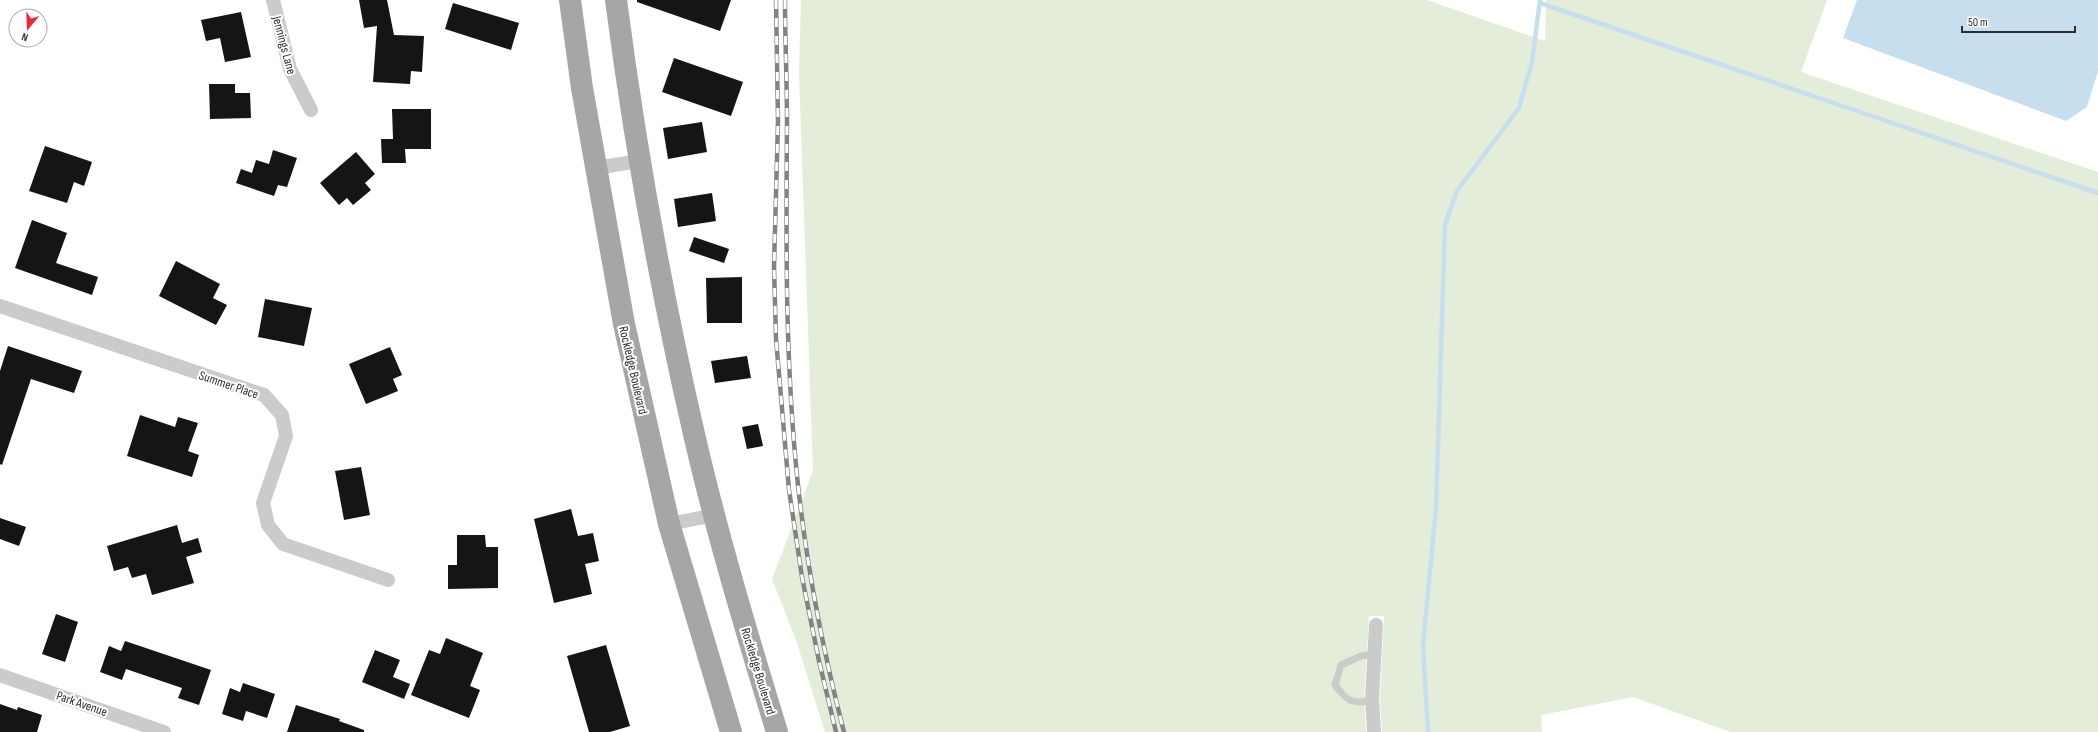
<svg xmlns="http://www.w3.org/2000/svg" width="2098" height="732" viewBox="0 0 2098 732" font-family="'Sofia Sans Condensed',sans-serif">
  <style>
    .green { fill: #e4ecda }
    .water { fill: #c6deed }
    .lines { fill: none; stroke-linecap: round; stroke-linejoin: round }
    .stream { stroke: #c6deed; stroke-width: 4.5 }
    .building { fill: #151515 }
    .lane { stroke: #cbcbcb; stroke-width: 7 }
    .street { stroke: #cbcbcb; stroke-width: 14 }
    .primary { stroke: #a6a6a6; stroke-width: 22 }
    .rail-casing { stroke: #838383; stroke-width: 4.5 }
    .rail { stroke: #fff; stroke-width: 3; stroke-dasharray: 9; stroke-linecap: butt }
    .labels { text-anchor: middle; stroke-width: 4; stroke-linejoin: round; paint-order: stroke }
    .street-label { font-size: 13px; fill: #2e2e2e; stroke: #fff }
  </style>
  <rect width="100%" height="100%" fill="#fff"/>
  <path class="green" d="M 801,0 L 1427,0 L 1545,41 L 1546,0 L 1827,0 L 1801,72 L 2098,172 L 2098,732 L 1731,732 L 1633,697 L 1541,715 L 1542,732 L 1382,732 L 1380,697 L 1384,616 L 1369,616 L 1364,699 L 1366,732 L 825,732 L 796,640 L 772,579 L 813,471 L 799,73 Z"/>
  <path class="water" d="M 1857,0 L 2098,0 L 2098,71 L 2087,107 L 2066,121 L 1843,38 Z"/>
  <g class="lines">
    <g class="stream">
      <path d="M 1540,3 L 2098,193"/>
      <path d="M 1428,732 L 1423,645 L 1436,508 L 1445,225 L 1457,191 L 1519,108 L 1532,62 L 1540,0"/>
    </g>
  </g>
  <g class="building">
    <path d="M 359,0 L 387,0 L 394,35 L 424,36 L 422,72 L 411,71 L 410,84 L 373,82 L 377,26 L 364,28 Z"/>
    <path d="M 637,0 L 731,0 L 720,31 L 637,2 Z"/>
    <path d="M 453,3 L 519,23 L 511,50 L 445,29 Z"/>
    <path d="M 241,12 L 251,57 L 225,62 L 220,38 L 206,41 L 201,20 Z"/>
    <path d="M 674,58 L 743,82 L 731,116 L 662,92 Z"/>
    <path d="M 209,84 L 235,84 L 235,93 L 250,93 L 251,118 L 210,119 Z"/>
    <path d="M 392,109 L 431,109 L 431,149 L 405,149 L 406,163 L 382,163 L 381,139 L 393,139 Z"/>
    <path d="M 702,122 L 707,152 L 668,159 L 663,128 Z"/>
    <path d="M 45,146 L 92,162 L 84,186 L 74,182 L 67,203 L 29,191 Z"/>
    <path d="M 273,150 L 297,158 L 287,187 L 278,185 L 274,196 L 236,183 L 241,169 L 252,173 L 256,160 L 269,164 Z"/>
    <path d="M 356,152 L 375,174 L 365,183 L 371,190 L 353,205 L 347,198 L 339,205 L 320,183 Z"/>
    <path d="M 712,193 L 716,221 L 678,227 L 674,199 Z"/>
    <path d="M 32,220 L 67,233 L 56,263 L 98,277 L 92,295 L 15,268 Z"/>
    <path d="M 694,237 L 729,249 L 724,263 L 689,251 Z"/>
    <path d="M 176,261 L 220,284 L 213,298 L 227,305 L 216,325 L 159,296 Z"/>
    <path d="M 742,277 L 742,323 L 707,323 L 706,278 Z"/>
    <path d="M 265,299 L 312,308 L 304,346 L 258,337 Z"/>
    <path d="M 8,346 L 82,371 L 74,393 L 31,379 L 2,465 L 0,464 L 0,371 Z"/>
    <path d="M 390,347 L 402,375 L 393,379 L 398,391 L 366,404 L 349,364 Z"/>
    <path d="M 747,356 L 751,378 L 715,383 L 711,361 Z"/>
    <path d="M 140,415 L 175,427 L 178,417 L 198,423 L 188,451 L 199,455 L 192,477 L 127,456 Z"/>
    <path d="M 758,424 L 763,446 L 747,449 L 742,427 Z"/>
    <path d="M 361,467 L 370,515 L 344,520 L 335,471 Z"/>
    <path d="M 571,509 L 578,536 L 593,533 L 599,561 L 585,564 L 592,594 L 554,603 L 534,519 Z"/>
    <path d="M 0,518 L 26,527 L 19,546 L 0,539 Z"/>
    <path d="M 177,525 L 182,543 L 198,538 L 202,552 L 186,557 L 194,583 L 152,595 L 146,574 L 132,578 L 128,567 L 114,571 L 107,546 Z"/>
    <path d="M 457,535 L 485,535 L 486,547 L 498,547 L 498,588 L 448,589 L 448,565 L 457,565 Z"/>
    <path d="M 56,614 L 78,622 L 65,662 L 42,654 Z"/>
    <path d="M 446,638 L 483,653 L 470,686 L 480,690 L 469,718 L 411,695 L 429,650 L 440,654 Z"/>
    <path d="M 125,641 L 211,670 L 199,705 L 178,698 L 182,688 L 126,669 L 122,680 L 100,672 L 109,646 L 121,651 Z"/>
    <path d="M 606,645 L 630,726 L 610,732 L 589,732 L 567,656 Z"/>
    <path d="M 375,650 L 400,660 L 393,677 L 410,684 L 404,699 L 362,682 Z"/>
    <path d="M 243,683 L 275,694 L 267,718 L 246,711 L 243,721 L 222,714 L 230,688 L 240,692 Z"/>
    <path d="M 0,704 L 17,710 L 18,707 L 42,715 L 37,732 L 0,732 Z"/>
    <path d="M 296,705 L 340,719 L 339,721 L 364,730 L 364,732 L 287,732 Z"/>
  </g>
  <g class="lines">
    <path class="lane" d="M 1372,700 C 1352,705 1347,701 1335,685 L 1341,665 L 1361,656 L 1375,654"/>
    <g class="street">
      <path d="M 273,0 L 290,69 L 311,110"/>
      <path d="M 596,168 L 639,161"/>
      <path d="M 0,306 L 264,395 L 282,415 L 286,436 L 263,503 L 268,525 L 283,544 L 388,580"/>
      <path d="M 669,524 L 715,515"/>
      <path d="M 0,675 L 164,732"/>
      <path d="M 1374,732 L 1372,698 L 1376,625"/>
    </g>
    <g class="primary">
      <path d="M 570,0 L 582,88 L 624,324 L 669,524 L 731,732"/>
      <path d="M 616,0 C 635,146 661,291 694,434 C 717,534 747,634 777,732"/>
    </g>
    <defs>
      <g id="rail">
        <path d="M 776,0 L 778,121 L 774,267 L 776,339 L 789,490 L 802,577 L 819,661 L 836,732"/>
        <path d="M 785,0 C 785,41 787,81 787,122 C 786,243 785,364 798,485 C 807,568 823,651 844,732"/>
      </g>
    </defs>
    <use href="#rail" class="rail-casing"/>
    <use href="#rail" class="rail"/>
  </g>
  <g class="labels">
    <g class="street-label">
      <text transform="translate(285 45) rotate(75)" y="5">Jennings Lane</text>
      <text transform="translate(634 370) rotate(77)" y="5">Rockledge Boulevard</text>
      <text transform="translate(229 384) rotate(19)" y="5">Summer Place</text>
      <text transform="translate(759 671) rotate(73)" y="5">Rockledge Boulevard</text>
      <text transform="translate(82 703) rotate(19)" y="5">Park Avenue</text>
    </g>
  </g>
  <g transform="translate(28 28) rotate(199)"><circle r="19" fill="#ffffff" stroke="#ababab"/>
  <path d="M0-3L7 15L0 10L-7 15Z" fill="#eb293a"/>
  <text y="-6" font-size="11" font-weight="bold" text-anchor="middle" fill="#2e2e2e">N</text>
  </g>
  <path d="M1962 26v6h113v-6" fill="none" stroke="#2e2e2e" stroke-width="2"/>
  <text x="1968" y="26" font-size="12" fill="#2e2e2e" stroke="#ffffff" stroke-width="3" paint-order="stroke">50 m</text>
</svg>
